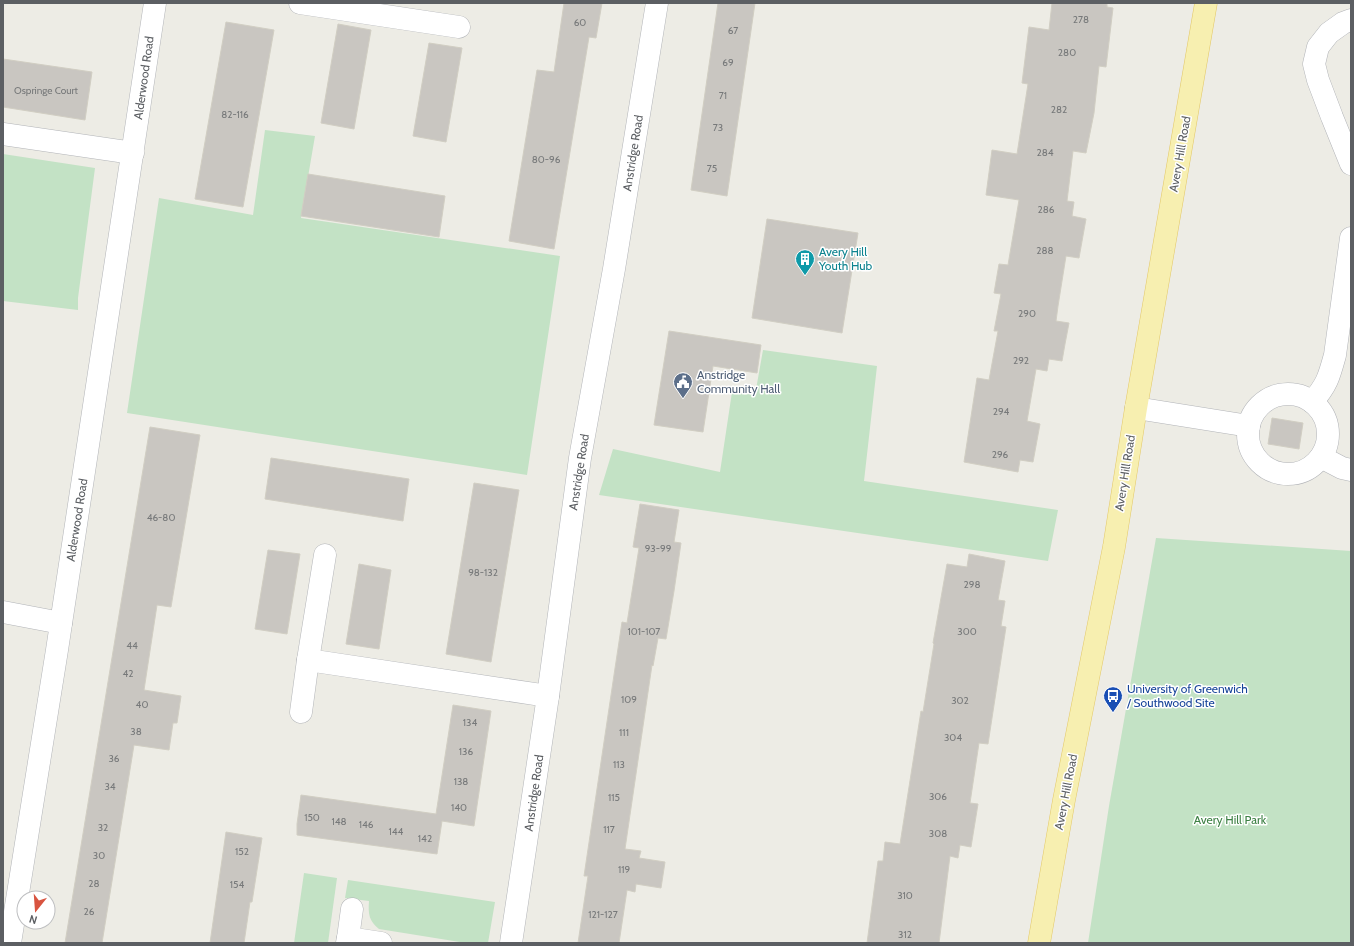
<svg xmlns="http://www.w3.org/2000/svg" width="1354" height="946" viewBox="0 0 1354 946" font-family="Cabin,sans-serif">
  <style>
    .green { fill: #c3e2c5 }
    .building { fill: #c9c6c1; stroke: #d1cec3 }
    .lines { fill: none; stroke-linecap: round; stroke-linejoin: round }
    .minor-casing { stroke: #b2b4b8; stroke-width: 23 }
    .major-casing { stroke: #e3c868; stroke-width: 23 }
    .minor { stroke: #fff; stroke-width: 22 }
    .major { stroke: #f7efb0; stroke-width: 22 }
    .labels { text-anchor: middle; stroke-width: 3; stroke-linejoin: round; paint-order: stroke }
    .number-label { font-size: 10px; fill: #77797a }
    .street-label { font-size: 12px; fill: #5c5f63; stroke: #fff }
    .culture-label { font-size: 12px; fill: #0d838f; stroke: #fff; text-anchor: start }
    .service-label { font-size: 12px; fill: #4e5e75; stroke: #fff; text-anchor: start }
    .transit-label { font-size: 12px; fill: #164399; stroke: #fff; text-anchor: start }
    .park-label { font-size: 12px; fill: #3e8145; stroke: #fff }
  </style>
  <rect width="100%" height="100%" fill="#edece5"/>
  <g class="green">
    <path d="M 265,130 L 315,136 L 301,218 L 560,256 L 527,475 L 127,413 L 159,198 L 253,215 Z"/>
    <path d="M 3,154 L 95,168 L 78,298 L 78,310 L 3,301 Z"/>
    <path d="M 763,350 L 877,366 L 864,481 L 1058,510 L 1048,561 L 599,495 L 613,449 L 720,472 L 732,392 L 755,395 Z"/>
    <path d="M 1156,538 L 1351,551 L 1351,943 L 1088,943 L 1109,806 Z"/>
    <path d="M 304,873 L 337,878 L 328,943 L 294,943 Z"/>
    <path d="M 348,880 L 495,902 L 488,943 L 466,943 L 379,929 C 369,921 368,914 369,901 L 345,898 Z"/>
  </g>
  <g class="building">
    <path d="M 564,3 L 602,3 L 596,38 L 589,37 L 554,249 L 509,241 L 537,70 L 554,72 Z"/>
    <path d="M 718,3 L 755,3 L 727,196 L 691,190 Z"/>
    <path d="M 1052,3 L 1107,3 L 1107,7 L 1113,8 L 1106,67 L 1099,66 L 1094,113 L 1086,153 L 1073,151 L 1067,201 L 1074,202 L 1072,216 L 1086,219 L 1079,258 L 1066,256 L 1058,306 L 1056,321 L 1069,323 L 1065,344 L 1062,361 L 1049,359 L 1047,371 L 1036,369 L 1027,421 L 1040,424 L 1033,462 L 1020,460 L 1018,472 L 964,462 L 977,378 L 989,380 L 998,331 L 994,331 L 1001,294 L 994,293 L 999,264 L 1008,265 L 1019,200 L 986,195 L 992,150 L 1017,154 L 1028,84 L 1022,83 L 1029,27 L 1049,30 Z"/>
    <path d="M 226,22 L 274,30 L 243,207 L 195,199 Z"/>
    <path d="M 338,24 L 371,30 L 354,129 L 321,123 Z"/>
    <path d="M 429,43 L 462,48 L 446,142 L 413,136 Z"/>
    <path d="M 3,59 L 92,72 L 85,120 L 3,107 Z"/>
    <path d="M 308,174 L 445,196 L 439,237 L 301,216 Z"/>
    <path d="M 767,219 L 858,233 L 842,333 L 752,318 Z"/>
    <path d="M 669,331 L 761,345 L 757,373 L 713,366 L 703,432 L 654,425 Z"/>
    <path d="M 1272,418 L 1303,423 L 1299,449 L 1268,444 Z"/>
    <path d="M 150,427 L 200,435 L 171,607 L 157,605 L 144,690 L 181,696 L 177,723 L 173,723 L 169,750 L 134,745 L 102,943 L 65,943 Z"/>
    <path d="M 271,458 L 409,479 L 403,521 L 265,499 Z"/>
    <path d="M 474,483 L 519,490 L 491,662 L 446,654 Z"/>
    <path d="M 640,504 L 679,510 L 674,542 L 681,543 L 674,591 L 666,639 L 658,638 L 653,666 L 652,665 L 625,849 L 641,851 L 639,858 L 665,862 L 661,888 L 636,884 L 635,892 L 627,890 L 619,943 L 578,943 L 588,876 L 584,876 L 614,675 L 622,622 L 627,623 L 639,548 L 633,547 Z"/>
    <path d="M 268,550 L 300,554 L 287,634 L 255,629 Z"/>
    <path d="M 969,554 L 1005,561 L 998,600 L 1005,601 L 1001,626 L 1006,627 L 988,744 L 979,743 L 970,803 L 978,804 L 971,847 L 960,845 L 958,858 L 950,856 L 939,943 L 867,943 L 878,861 L 883,861 L 885,842 L 900,844 L 921,711 L 923,712 L 934,644 L 933,643 L 947,564 L 967,567 Z"/>
    <path d="M 359,564 L 391,570 L 379,649 L 346,644 Z"/>
    <path d="M 453,705 L 491,711 L 474,826 L 442,821 L 437,854 L 297,835 L 297,824 L 301,795 L 436,814 Z"/>
    <path d="M 226,832 L 262,838 L 252,902 L 250,902 L 244,943 L 210,943 Z"/>
  </g>
  <g class="lines">
    <defs>
      <g id="minor">
        <path d="M 300,3 L 459,27"/>
        <path d="M 1351,20 L 1343,23 L 1329,33 L 1318,47 L 1314,64 L 1318,80 L 1332,117 L 1351,164"/>
        <path d="M 3,134 L 133,153"/>
        <circle cx="1288" cy="434" r="40"/>
        <path d="M 1312,402 C 1327,385 1329,377 1335,355 L 1351,238"/>
        <path d="M 1136,408 L 1249,426"/>
        <path d="M 1321,457 L 1342,468 L 1351,470"/>
        <path d="M 325,555 L 308,660 L 548,696"/>
        <path d="M 3,612 L 61,623"/>
        <path d="M 301,712 L 308,660"/>
        <path d="M 348,938 L 352,909"/>
        <path d="M 10,943 L 57,650 L 155,3"/>
        <path d="M 347,943 L 348,938 L 381,943"/>
        <path d="M 511,943 L 548,696 L 580,458 L 614,269 L 657,3"/>
      </g>
      <path id="major" d="M 1039,943 L 1064,800 L 1114,547 L 1136,408 L 1206,3"/>
    </defs>
    <use href="#minor" class="minor-casing"/>
    <use href="#major" class="major-casing"/>
    <use href="#minor" class="minor"/>
    <use href="#major" class="major"/>
  </g>
  <defs>
    <symbol id="building-pin" viewBox="-11 -11 22 30"><path d="M0 17L-7.5 6A9.5 9.5 0 1 1 7.5 6Z" fill="#0f9aa8" stroke="#fff"/><path d="M-4-6H4V6H1V3H-1V6H-4ZM-2.5-4.3h1.7v1.8h-1.7ZM.8-4.3h1.7v1.8H.8ZM-2.5-1h1.7V.8h-1.7ZM.8-1h1.7V.8H.8Z" fill="#fff"/></symbol>
    <symbol id="civic-pin" viewBox="-11 -11 22 30"><path d="M0 17L-7.5 6A9.5 9.5 0 1 1 7.5 6Z" fill="#5c6f8a" stroke="#fff"/><path d="M-.6-6.5H3V-4.5H.6V-3L4-1V1h2V6H-6V1h2V-1L-.6-3ZM-1.2 2.5V6h2.4V2.5Z" fill="#fff"/></symbol>
    <symbol id="bus-pin" viewBox="-11 -11 22 30"><path d="M0 17L-7.5 6A9.5 9.5 0 1 1 7.5 6Z" fill="#1a4fb4" stroke="#fff"/><path d="M-5-6H5V4H4V6H2V4H-2V6H-4V4H-5ZM-3.5-4V0h7V-4ZM-3.5 1.2v1.5H-2V1.2ZM2 1.2v1.5H3.5V1.2Z" fill="#fff"/></symbol>
  </defs>
  <g fill-rule="evenodd">
    <use href="#building-pin" x="794" y="248" width="22" height="30"/>
    <use href="#civic-pin" x="672" y="371" width="22" height="30"/>
    <use href="#bus-pin" x="1102" y="685" width="22" height="30"/>
  </g>
  <g class="labels">
    <g class="number-label">
      <text x="1081" y="23">278</text>
      <text x="580" y="26">60</text>
      <text x="733" y="34">67</text>
      <text x="1067" y="56">280</text>
      <text x="728" y="66">69</text>
      <text x="46" y="94">Ospringe Court</text>
      <text x="723" y="99">71</text>
      <text x="1059" y="113">282</text>
      <text x="235" y="118">82-116</text>
      <text x="718" y="131">73</text>
      <text x="1045" y="156">284</text>
      <text x="546" y="163">80-96</text>
      <text x="712" y="172">75</text>
      <text x="1046" y="213">286</text>
      <text x="1045" y="254">288</text>
      <text x="1027" y="317">290</text>
      <text x="1021" y="364">292</text>
      <text x="1001" y="415">294</text>
      <text x="1000" y="458">296</text>
      <text x="161" y="521">46-80</text>
      <text x="658" y="552">93-99</text>
      <text x="483" y="576">98-132</text>
      <text x="972" y="588">298</text>
      <text x="644" y="635">101-107</text>
      <text x="967" y="635">300</text>
      <text x="132" y="649">44</text>
      <text x="128" y="677">42</text>
      <text x="629" y="703">109</text>
      <text x="960" y="704">302</text>
      <text x="142" y="708">40</text>
      <text x="470" y="726">134</text>
      <text x="136" y="735">38</text>
      <text x="624" y="736">111</text>
      <text x="953" y="741">304</text>
      <text x="466" y="755">136</text>
      <text x="114" y="762">36</text>
      <text x="619" y="768">113</text>
      <text x="461" y="785">138</text>
      <text x="110" y="790">34</text>
      <text x="938" y="800">306</text>
      <text x="614" y="801">115</text>
      <text x="459" y="811">140</text>
      <text x="312" y="821">150</text>
      <text x="339" y="825">148</text>
      <text x="366" y="828">146</text>
      <text x="103" y="831">32</text>
      <text x="609" y="833">117</text>
      <text x="396" y="835">144</text>
      <text x="938" y="837">308</text>
      <text x="425" y="842">142</text>
      <text x="242" y="855">152</text>
      <text x="99" y="859">30</text>
      <text x="624" y="873">119</text>
      <text x="94" y="887">28</text>
      <text x="237" y="888">154</text>
      <text x="905" y="899">310</text>
      <text x="89" y="915">26</text>
      <text x="603" y="918">121-127</text>
      <text x="905" y="938">312</text>
    </g>
    <g class="street-label">
      <text transform="translate(144 78) rotate(-82)" y="4">Alderwood Road</text>
      <text transform="translate(633 153) rotate(-81)" y="4">Anstridge Road</text>
      <text transform="translate(1180 154) rotate(-80)" y="4">Avery Hill Road</text>
      <text transform="translate(579 472) rotate(-81)" y="4">Anstridge Road</text>
      <text transform="translate(1125 473) rotate(-81)" y="4">Avery Hill Road</text>
      <text transform="translate(77 520) rotate(-81)" y="4">Alderwood Road</text>
      <text transform="translate(1066 792) rotate(-79)" y="4">Avery Hill Road</text>
      <text transform="translate(534 793) rotate(-82)" y="4">Anstridge Road</text>
    </g>
    <g class="culture-label">
      <text x="819" y="256">Avery Hill<tspan x="819" dy="14">Youth Hub</tspan></text>
    </g>
    <g class="service-label">
      <text x="697" y="379">Anstridge<tspan x="697" dy="14">Community Hall</tspan></text>
    </g>
    <g class="transit-label">
      <text x="1127" y="693">University of Greenwich<tspan x="1127" dy="14">/ Southwood Site</tspan></text>
    </g>
    <g class="park-label">
      <text x="1230" y="824">Avery Hill Park</text>
    </g>
  </g>
  <rect width="1354" height="946" fill="none" stroke="#5c5f63" stroke-width="8"/>
  <g transform="translate(36 910) rotate(197)"><circle r="19" fill="#ffffff" stroke="#bebfc1"/>
  <path d="M0-3L7 15L0 10L-7 15Z" fill="#d85440"/>
  <text y="-6" font-size="11" font-weight="bold" text-anchor="middle" fill="#5c5f63">N</text>
  </g>
</svg>
